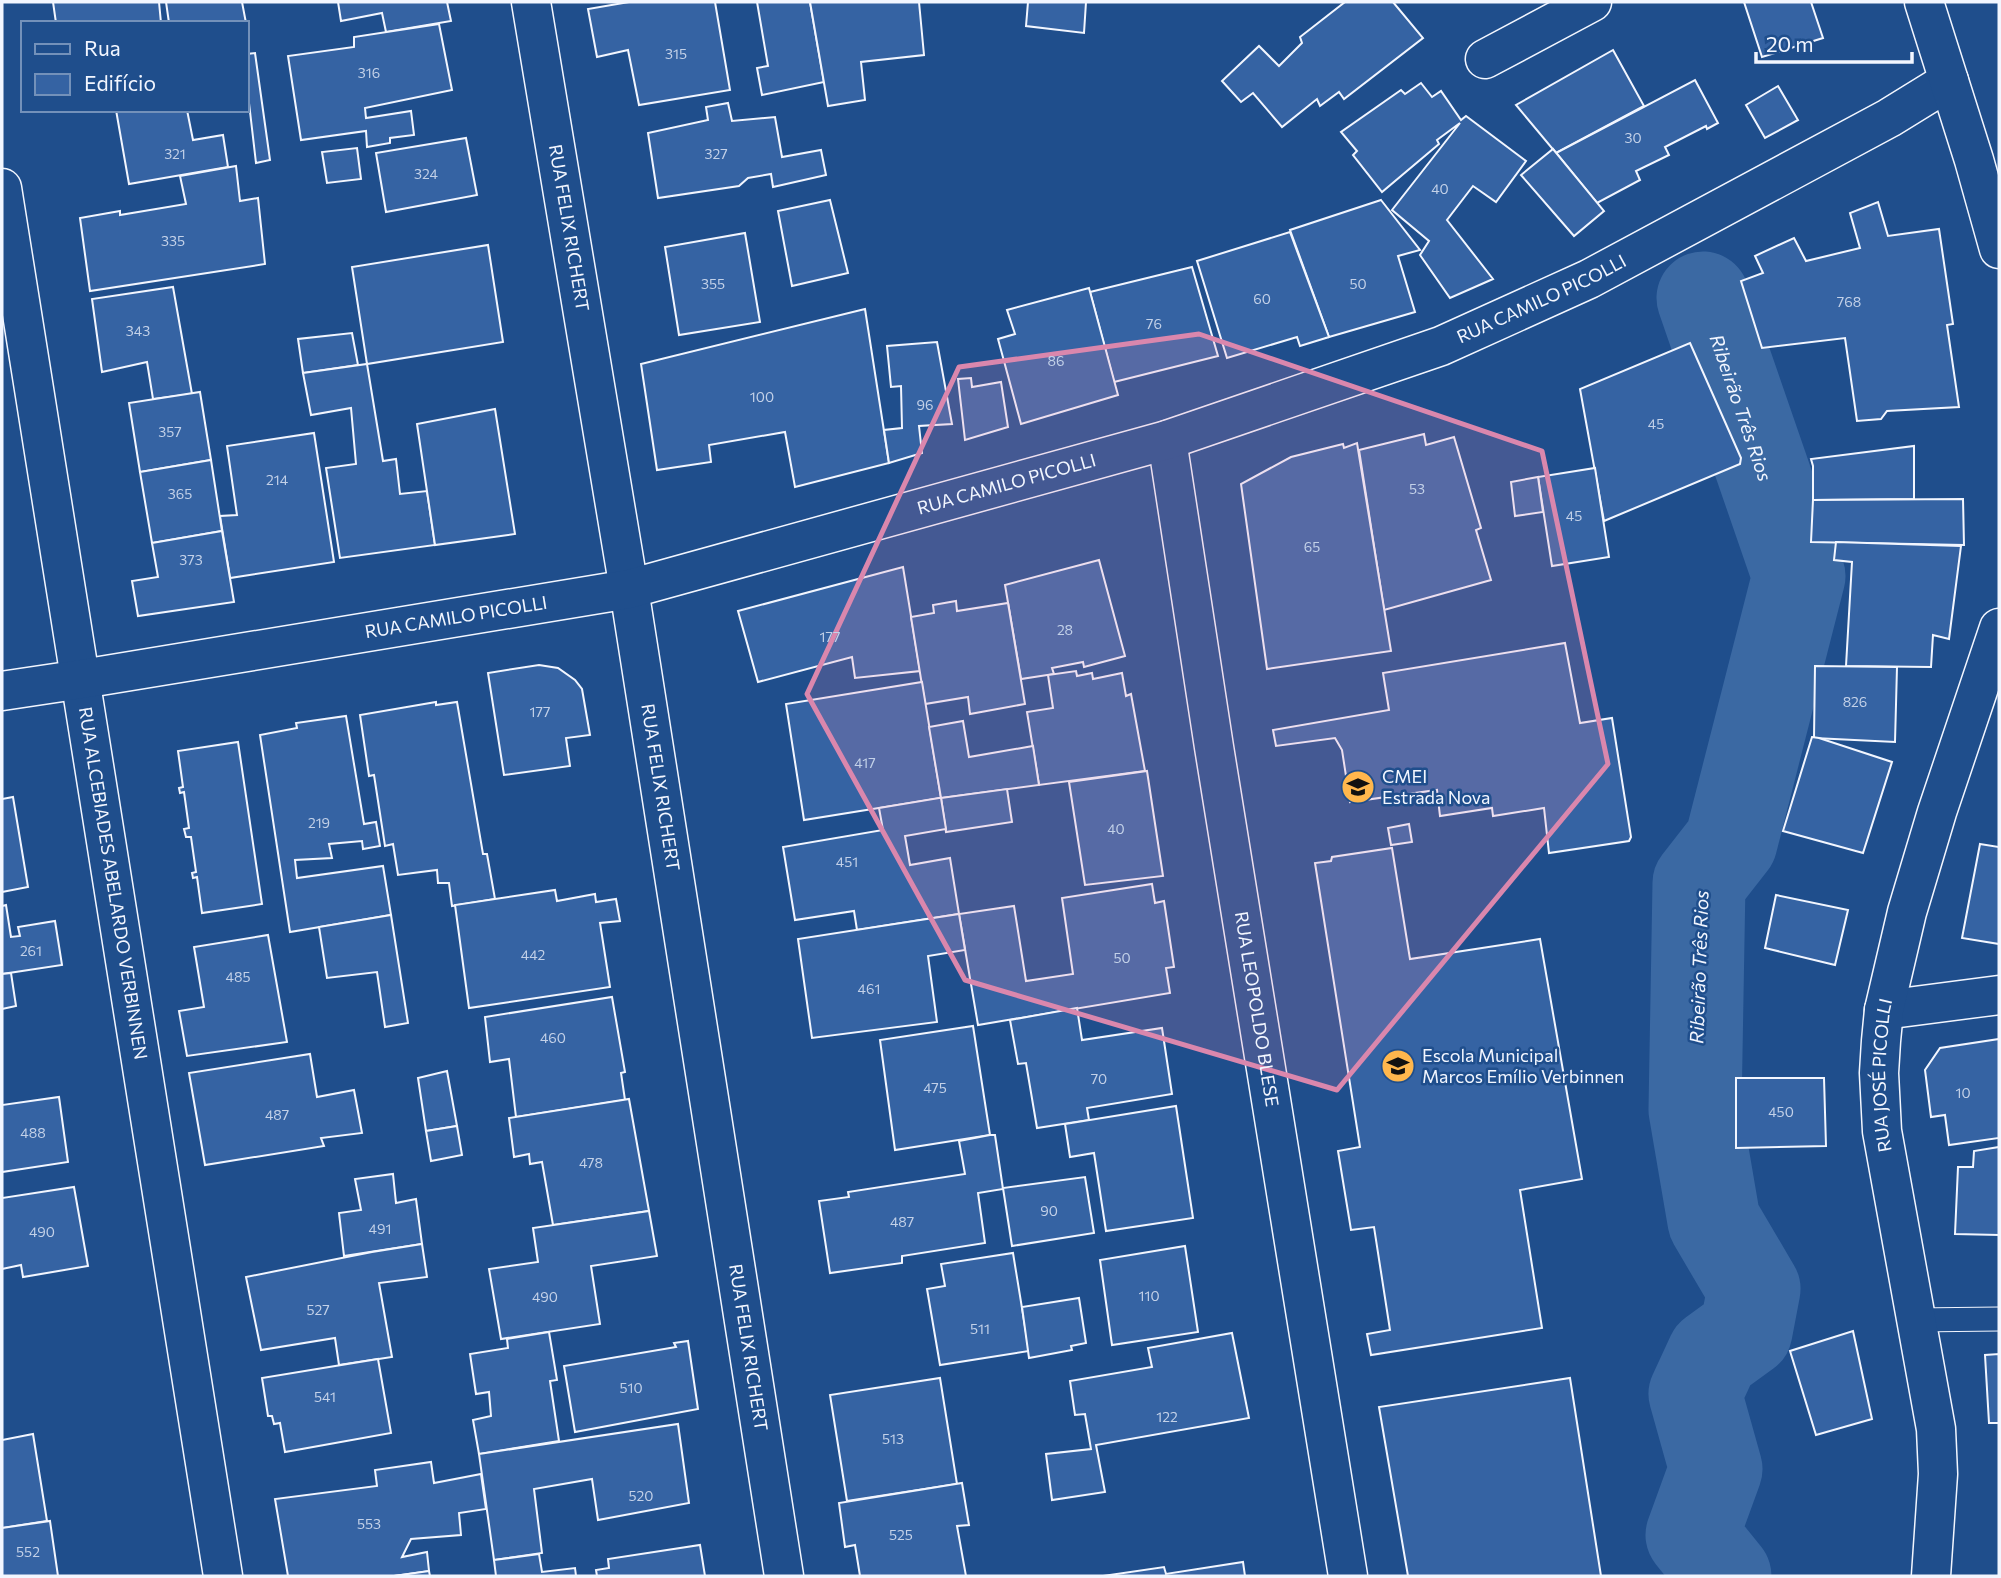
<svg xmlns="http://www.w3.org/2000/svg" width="2001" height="1578" viewBox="0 0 2001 1578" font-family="Commissioner,sans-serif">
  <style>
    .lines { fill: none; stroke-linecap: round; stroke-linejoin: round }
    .river { stroke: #3b69a3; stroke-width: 93 }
    .building { fill: #3563a3; stroke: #f2f6ff; stroke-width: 2 }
    .service-casing { stroke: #f2f6ff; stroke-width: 25 }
    .minor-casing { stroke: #f2f6ff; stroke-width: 41 }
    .tertiary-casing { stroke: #f2f6ff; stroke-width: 41 }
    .service { stroke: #1f4e8c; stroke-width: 23 }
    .minor { stroke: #1f4e8c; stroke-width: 38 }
    .tertiary { stroke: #1f4e8c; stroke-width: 38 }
    .marked { fill: #da87ad; fill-opacity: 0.2; stroke: #da87ad; stroke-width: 5; stroke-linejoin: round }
    .labels { text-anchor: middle; stroke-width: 5; stroke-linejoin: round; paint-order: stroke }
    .number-label { font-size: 14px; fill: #c3d1e8 }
    .street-label { font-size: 18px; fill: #f2f6ff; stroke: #1f4e8c }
    .poi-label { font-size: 18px; fill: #f2f6ff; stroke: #1f4e8c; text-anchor: start }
    .water-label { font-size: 19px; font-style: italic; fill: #f2f6ff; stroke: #1f4e8c }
  </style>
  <rect width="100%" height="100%" fill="#1f4e8c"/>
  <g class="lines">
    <path class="river" id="s1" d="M 1703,298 L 1799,576 L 1731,842 L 1699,883 L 1695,1110 L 1714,1221 L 1754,1289 L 1746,1331 L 1713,1355 L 1695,1394 L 1716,1469 L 1692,1535 L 1725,1576"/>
  </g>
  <g class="building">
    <path d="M 53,2 L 159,2 L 161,23 L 56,23 Z"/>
    <path d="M 166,2 L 242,2 L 246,23 L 169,23 Z"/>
    <path d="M 338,2 L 447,2 L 451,21 L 386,32 L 382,13 L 341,21 Z"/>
    <path d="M 629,2 L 715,2 L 730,90 L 639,105 L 628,50 L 597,57 L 588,9 Z"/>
    <path d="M 757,2 L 810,2 L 824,82 L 762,95 L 757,68 L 768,66 Z"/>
    <path d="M 810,2 L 919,2 L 924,55 L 861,62 L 865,100 L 828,106 Z"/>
    <path d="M 1028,2 L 1086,2 L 1084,33 L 1026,26 Z"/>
    <path d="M 1345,2 L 1393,2 L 1423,38 L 1344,99 L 1339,92 L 1320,106 L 1317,99 L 1282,127 L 1253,93 L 1241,102 L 1222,81 L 1259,46 L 1279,66 L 1302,43 L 1300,37 Z"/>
    <path d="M 1744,2 L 1811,2 L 1823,38 L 1762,57 Z"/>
    <path d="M 439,24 L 452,90 L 365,108 L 366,118 L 411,111 L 414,135 L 390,138 L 390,143 L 367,147 L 366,131 L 301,140 L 288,56 L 354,47 L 354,37 Z"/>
    <path d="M 1613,50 L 1644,106 L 1556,153 L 1516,105 Z"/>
    <path d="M 255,53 L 270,160 L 256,163 L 249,103 L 247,104 L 247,54 Z"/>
    <path d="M 1695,80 L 1718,123 L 1707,129 L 1706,126 L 1665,147 L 1669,155 L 1636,171 L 1640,180 L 1597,203 L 1556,153 Z"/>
    <path d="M 1421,83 L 1432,97 L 1441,91 L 1461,120 L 1466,116 L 1526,161 L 1496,202 L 1473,186 L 1447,220 L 1493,279 L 1450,298 L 1420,255 L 1429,241 L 1392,210 L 1460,123 L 1437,140 L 1439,144 L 1382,192 L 1353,155 L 1357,151 L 1341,132 L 1401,90 L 1405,94 Z"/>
    <path d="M 1778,86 L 1798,120 L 1765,138 L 1746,105 Z"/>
    <path d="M 728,103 L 732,121 L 775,117 L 782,157 L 821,150 L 826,175 L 773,187 L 771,174 L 748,178 L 739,186 L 658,198 L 648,133 L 708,120 L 706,107 Z"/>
    <path d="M 116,110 L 187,110 L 193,140 L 223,135 L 228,167 L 129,184 Z"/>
    <path d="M 466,138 L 477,195 L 386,212 L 376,153 Z"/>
    <path d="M 357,148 L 361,179 L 327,183 L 322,152 Z"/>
    <path d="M 1553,149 L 1604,211 L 1574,236 L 1521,175 Z"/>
    <path d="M 236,166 L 240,201 L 258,198 L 265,264 L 90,291 L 80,218 L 120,211 L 120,215 L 186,204 L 180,176 Z"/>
    <path d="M 830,200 L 848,273 L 792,286 L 778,211 Z"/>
    <path d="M 1381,200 L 1420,250 L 1398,256 L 1415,312 L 1329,337 L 1290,230 Z"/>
    <path d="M 1878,202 L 1888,236 L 1939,229 L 1953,324 L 1947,325 L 1959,407 L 1887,411 L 1881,419 L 1857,421 L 1845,338 L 1762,348 L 1741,281 L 1763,273 L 1755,256 L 1794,238 L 1806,261 L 1860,248 L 1850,213 Z"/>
    <path d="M 1290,232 L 1329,337 L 1300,346 L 1297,337 L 1227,358 L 1197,261 Z"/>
    <path d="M 745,233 L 760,322 L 679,335 L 665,247 Z"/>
    <path d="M 488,245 L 503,342 L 367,364 L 352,267 Z"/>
    <path d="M 1192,267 L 1218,356 L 1114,382 L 1090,292 Z"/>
    <path d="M 173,287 L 192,394 L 153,399 L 147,362 L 102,372 L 92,299 Z"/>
    <path d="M 1089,288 L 1118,395 L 1021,424 L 998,339 L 1015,334 L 1007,310 Z"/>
    <path d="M 865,309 L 889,463 L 795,487 L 785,432 L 709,445 L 711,462 L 657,470 L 641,364 Z"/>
    <path d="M 352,333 L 358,365 L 303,373 L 298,339 Z"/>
    <path d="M 937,342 L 952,424 L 919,426 L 922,453 L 889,463 L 884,430 L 902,428 L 901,386 L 891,387 L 887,346 Z"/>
    <path d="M 1690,343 L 1741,458 L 1740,464 L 1604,521 L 1580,389 Z"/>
    <path d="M 367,364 L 383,461 L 396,459 L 400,494 L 427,491 L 435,545 L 340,558 L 326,468 L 356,464 L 351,408 L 311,415 L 303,373 Z"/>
    <path d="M 971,378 L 972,387 L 1001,382 L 1008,427 L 965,440 L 958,379 Z"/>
    <path d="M 200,392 L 211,460 L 140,472 L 129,403 Z"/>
    <path d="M 495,409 L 515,534 L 435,545 L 417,424 Z"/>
    <path d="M 314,433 L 334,562 L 230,578 L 220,516 L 237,515 L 227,446 Z"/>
    <path d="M 1424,434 L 1426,445 L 1454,437 L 1481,528 L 1476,530 L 1491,580 L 1384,610 L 1359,450 Z"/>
    <path d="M 1357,443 L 1391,651 L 1267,669 L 1241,484 L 1291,457 L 1343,444 L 1344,448 Z"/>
    <path d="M 1914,446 L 1914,499 L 1813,500 L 1813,466 L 1811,459 Z"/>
    <path d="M 211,460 L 222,531 L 152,543 L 140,472 Z"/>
    <path d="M 1595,468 L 1609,557 L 1552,566 L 1538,477 Z"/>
    <path d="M 1538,477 L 1543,512 L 1515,516 L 1511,482 Z"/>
    <path d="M 1963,499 L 1964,545 L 1811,542 L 1813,500 Z"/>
    <path d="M 222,531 L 234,602 L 138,616 L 132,581 L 158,577 L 152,543 Z"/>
    <path d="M 1836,542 L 1961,546 L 1949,639 L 1933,635 L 1931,667 L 1846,666 L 1852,562 L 1834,560 Z"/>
    <path d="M 1099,560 L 1125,656 L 1084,667 L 1083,662 L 1052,668 L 1054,674 L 1021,679 L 1005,585 Z"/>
    <path d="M 903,567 L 920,671 L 855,678 L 852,657 L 758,682 L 738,611 Z"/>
    <path d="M 956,601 L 957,611 L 1008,603 L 1025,704 L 970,714 L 968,697 L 925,704 L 911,617 L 934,613 L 933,605 Z"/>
    <path d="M 1565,643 L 1580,723 L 1612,718 L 1631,837 L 1629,841 L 1549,853 L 1544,808 L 1493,816 L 1492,808 L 1440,816 L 1437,790 L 1350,802 L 1342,750 L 1335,738 L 1276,746 L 1273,730 L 1389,710 L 1383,673 Z"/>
    <path d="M 539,665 L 558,668 L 575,680 L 582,689 L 590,735 L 566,738 L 570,766 L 504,775 L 488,673 Z"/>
    <path d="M 1815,666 L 1897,667 L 1895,742 L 1814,738 Z"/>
    <path d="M 1076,671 L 1077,676 L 1092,673 L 1093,679 L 1122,673 L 1126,696 L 1131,694 L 1145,771 L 1039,785 L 1027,712 L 1053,708 L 1048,675 Z"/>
    <path d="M 922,682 L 941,798 L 804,820 L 786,704 Z"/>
    <path d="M 436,702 L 436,705 L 457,702 L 483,854 L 487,854 L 495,899 L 452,906 L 449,883 L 438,883 L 437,870 L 398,875 L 393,844 L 385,846 L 374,775 L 369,776 L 360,715 Z"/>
    <path d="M 346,716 L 364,824 L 376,822 L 380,846 L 363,849 L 362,841 L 329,844 L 332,858 L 295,860 L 297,878 L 383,866 L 391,915 L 290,932 L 260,735 L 297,728 L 296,723 Z"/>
    <path d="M 963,721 L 969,757 L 1033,746 L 1039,785 L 941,798 L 929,727 Z"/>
    <path d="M 1812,737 L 1819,738 L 1892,762 L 1863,853 L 1783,831 Z"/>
    <path d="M 238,742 L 262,904 L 202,913 L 197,877 L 193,878 L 192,873 L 196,872 L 191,837 L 186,837 L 184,829 L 189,828 L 184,792 L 180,793 L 179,788 L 183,787 L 178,751 Z"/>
    <path d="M 1147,771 L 1163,876 L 1085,885 L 1069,782 Z"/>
    <path d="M 1007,789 L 1012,822 L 946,832 L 941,798 Z"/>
    <path d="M 13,797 L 28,887 L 2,892 L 2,799 Z"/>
    <path d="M 939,798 L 941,798 L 946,829 L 905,836 L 910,865 L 950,858 L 959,914 L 857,930 L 854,911 L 795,920 L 783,847 L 883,830 L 879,808 Z"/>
    <path d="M 1409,824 L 1412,842 L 1391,845 L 1388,828 Z"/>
    <path d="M 1980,844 L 1999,847 L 1999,944 L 1962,938 Z"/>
    <path d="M 1392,848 L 1410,959 L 1540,939 L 1582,1179 L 1520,1190 L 1542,1328 L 1371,1355 L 1367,1334 L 1390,1330 L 1374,1227 L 1351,1230 L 1338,1151 L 1360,1147 L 1315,863 L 1331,861 L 1332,857 Z"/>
    <path d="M 1152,884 L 1155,903 L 1164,901 L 1174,967 L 1166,968 L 1170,993 L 978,1025 L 959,914 L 1014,906 L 1026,981 L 1073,974 L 1062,898 Z"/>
    <path d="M 555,890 L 557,901 L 595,894 L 596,902 L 616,899 L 620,921 L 600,923 L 610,987 L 469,1008 L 455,905 Z"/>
    <path d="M 1776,895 L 1848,910 L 1835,965 L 1765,948 Z"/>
    <path d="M 6,905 L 11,937 L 20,936 L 18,927 L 55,921 L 62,965 L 2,974 L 2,906 Z"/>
    <path d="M 959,914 L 965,950 L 928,956 L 937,1022 L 812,1038 L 798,939 Z"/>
    <path d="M 391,915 L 408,1023 L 385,1027 L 377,972 L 327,978 L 319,927 Z"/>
    <path d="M 268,935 L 287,1042 L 187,1056 L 179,1011 L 204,1007 L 194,947 Z"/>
    <path d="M 11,973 L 16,1006 L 2,1009 L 2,974 Z"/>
    <path d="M 612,997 L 625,1072 L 621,1073 L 625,1100 L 516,1117 L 509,1059 L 490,1062 L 485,1017 Z"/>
    <path d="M 1077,1008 L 1082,1040 L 1162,1028 L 1172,1094 L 1087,1108 L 1089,1120 L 1037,1128 L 1026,1063 L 1018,1064 L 1010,1020 Z"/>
    <path d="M 973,1026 L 990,1135 L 895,1150 L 880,1040 Z"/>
    <path d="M 1999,1039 L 1999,1138 L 1949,1145 L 1945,1115 L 1931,1117 L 1925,1070 L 1940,1048 Z"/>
    <path d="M 310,1054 L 317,1097 L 354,1090 L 362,1133 L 321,1138 L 324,1146 L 205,1165 L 189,1073 Z"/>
    <path d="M 447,1071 L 457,1126 L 426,1131 L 418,1078 Z"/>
    <path d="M 1736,1078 L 1824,1078 L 1826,1146 L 1736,1148 Z"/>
    <path d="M 59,1097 L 68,1162 L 2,1172 L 2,1105 Z"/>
    <path d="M 629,1099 L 649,1211 L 553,1225 L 542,1162 L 530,1164 L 529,1154 L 514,1157 L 509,1118 Z"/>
    <path d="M 1176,1106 L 1193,1218 L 1106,1231 L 1094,1153 L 1070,1157 L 1065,1124 Z"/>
    <path d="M 457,1126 L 462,1155 L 431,1161 L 426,1131 Z"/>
    <path d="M 990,1135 L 995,1135 L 1003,1189 L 978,1193 L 985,1243 L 902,1256 L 902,1263 L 830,1273 L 819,1201 L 849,1197 L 848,1192 L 965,1174 L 959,1141 Z"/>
    <path d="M 1999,1147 L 1999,1235 L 1955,1234 L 1958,1167 L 1973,1167 L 1974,1151 Z"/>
    <path d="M 393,1174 L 396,1203 L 416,1199 L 422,1244 L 344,1256 L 339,1213 L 361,1210 L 355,1179 Z"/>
    <path d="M 1085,1177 L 1094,1233 L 1012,1246 L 1003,1188 Z"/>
    <path d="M 74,1187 L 88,1266 L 23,1277 L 21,1265 L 2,1269 L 2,1198 Z"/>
    <path d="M 649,1211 L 657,1256 L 591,1266 L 600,1324 L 501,1339 L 489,1269 L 538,1262 L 533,1228 Z"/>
    <path d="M 422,1244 L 427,1277 L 379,1283 L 392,1357 L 339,1365 L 335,1338 L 261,1350 L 246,1277 L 372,1252 Z"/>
    <path d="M 1185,1246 L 1198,1332 L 1112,1345 L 1100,1260 Z"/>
    <path d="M 1013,1253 L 1029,1351 L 940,1365 L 927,1289 L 945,1286 L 941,1264 Z"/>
    <path d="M 1079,1298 L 1086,1343 L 1071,1346 L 1072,1350 L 1029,1358 L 1022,1307 Z"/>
    <path d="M 1853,1331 L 1872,1419 L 1816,1435 L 1790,1351 Z"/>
    <path d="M 549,1332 L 557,1380 L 550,1381 L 559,1441 L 479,1454 L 473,1420 L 491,1416 L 489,1392 L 476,1394 L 470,1354 L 508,1348 L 507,1339 Z"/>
    <path d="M 1232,1333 L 1249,1418 L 1096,1445 L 1105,1492 L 1052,1500 L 1046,1454 L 1091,1449 L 1085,1414 L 1075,1415 L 1070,1381 L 1152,1367 L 1148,1348 Z"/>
    <path d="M 688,1341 L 698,1409 L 575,1432 L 564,1366 L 676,1347 L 674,1343 Z"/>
    <path d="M 1999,1354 L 1999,1423 L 1989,1423 L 1985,1355 Z"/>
    <path d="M 378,1359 L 391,1433 L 285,1452 L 280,1423 L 274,1424 L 272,1416 L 268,1416 L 262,1378 Z"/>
    <path d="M 940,1378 L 957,1484 L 847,1501 L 830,1395 Z"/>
    <path d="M 1570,1378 L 1601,1576 L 1408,1576 L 1379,1407 Z"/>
    <path d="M 678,1424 L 689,1503 L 598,1520 L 592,1479 L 534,1489 L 542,1553 L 494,1560 L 479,1454 Z"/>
    <path d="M 33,1434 L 47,1521 L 2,1528 L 2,1440 Z"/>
    <path d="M 431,1462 L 434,1483 L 481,1474 L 486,1509 L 459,1513 L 461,1535 L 411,1539 L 402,1557 L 427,1552 L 429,1571 L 394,1576 L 288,1576 L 275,1499 L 377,1486 L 375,1470 Z"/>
    <path d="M 962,1483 L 969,1525 L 957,1526 L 966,1576 L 860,1576 L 855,1545 L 845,1547 L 839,1503 Z"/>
    <path d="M 50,1521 L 58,1576 L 2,1576 L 2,1528 Z"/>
    <path d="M 700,1545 L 705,1576 L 597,1576 L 596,1570 L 609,1568 L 608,1559 Z"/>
    <path d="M 539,1554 L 542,1572 L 575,1568 L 576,1576 L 496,1576 L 494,1560 Z"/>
    <path d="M 1243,1562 L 1245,1576 L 1103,1576 L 1164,1567 L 1166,1574 Z"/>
    <path d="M 429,1571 L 430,1576 L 394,1576 Z"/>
  </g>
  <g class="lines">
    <defs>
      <path id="service" d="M 1915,1320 L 1999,1319"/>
      <g id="minor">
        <path id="s2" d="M 531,2 L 629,589 L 784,1576"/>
        <path d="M 1485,59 L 1592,2"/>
        <path id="s3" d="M 2,188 L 223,1576"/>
        <path id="s4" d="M 1167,440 L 1214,747 L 1348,1576"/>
        <path id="s5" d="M 2,691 L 82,679 L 629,589 L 1167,440 L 1441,346 L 1589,279 L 1889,118 L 1949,81"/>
        <path d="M 1884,1010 L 1999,995"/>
      </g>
      <g id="tertiary">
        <path d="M 1924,2 L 1974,160 L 1999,249"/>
        <path id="s6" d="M 1931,1576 L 1938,1474 L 1936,1429 L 1882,1131 L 1879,1073 L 1881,1041 L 1884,1010 L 1907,912 L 1937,812 L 1999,628"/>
      </g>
    </defs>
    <use href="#service" class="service-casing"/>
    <use href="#minor" class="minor-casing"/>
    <use href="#tertiary" class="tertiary-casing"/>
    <use href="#service" class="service"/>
    <use href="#minor" class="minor"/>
    <use href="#tertiary" class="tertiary"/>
  </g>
  <path class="marked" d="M 1199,334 L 1542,451 L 1608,764 L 1337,1090 L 965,980 L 807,694 L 959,367 Z"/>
  <defs>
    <symbol id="school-disc" viewBox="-11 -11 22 22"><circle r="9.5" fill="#ffb74d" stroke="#1f4e8c"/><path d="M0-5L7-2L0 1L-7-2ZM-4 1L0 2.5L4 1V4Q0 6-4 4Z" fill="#111"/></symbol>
  </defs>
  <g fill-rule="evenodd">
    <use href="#school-disc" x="1339" y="768" width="38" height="38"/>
    <use href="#school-disc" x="1379" y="1047" width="38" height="38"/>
  </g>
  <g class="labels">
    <g class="number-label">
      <text x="676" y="59">315</text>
      <text x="369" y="78">316</text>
      <text x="1633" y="143">30</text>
      <text x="175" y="159">321</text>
      <text x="716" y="159">327</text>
      <text x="426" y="179">324</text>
      <text x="1440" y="194">40</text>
      <text x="173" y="246">335</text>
      <text x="713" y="289">355</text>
      <text x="1358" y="289">50</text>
      <text x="1262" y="304">60</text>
      <text x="1849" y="307">768</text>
      <text x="1154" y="329">76</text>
      <text x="138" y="336">343</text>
      <text x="1056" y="366">86</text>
      <text x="762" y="402">100</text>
      <text x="925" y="410">96</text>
      <text x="1656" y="429">45</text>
      <text x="170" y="437">357</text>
      <text x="277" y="485">214</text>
      <text x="1417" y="494">53</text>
      <text x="180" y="499">365</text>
      <text x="1574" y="521">45</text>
      <text x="1312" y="552">65</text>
      <text x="191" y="565">373</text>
      <text x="1065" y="635">28</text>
      <text x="830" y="642">177</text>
      <text x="1855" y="707">826</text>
      <text x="540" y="717">177</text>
      <text x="865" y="768">417</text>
      <text x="319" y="828">219</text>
      <text x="1116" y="834">40</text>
      <text x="847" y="867">451</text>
      <text x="31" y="956">261</text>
      <text x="533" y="960">442</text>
      <text x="1122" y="963">50</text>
      <text x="238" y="982">485</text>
      <text x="869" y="994">461</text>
      <text x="553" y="1043">460</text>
      <text x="1099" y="1084">70</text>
      <text x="935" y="1093">475</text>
      <text x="1963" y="1098">10</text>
      <text x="1781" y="1117">450</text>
      <text x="277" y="1120">487</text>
      <text x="33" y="1138">488</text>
      <text x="591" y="1168">478</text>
      <text x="1049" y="1216">90</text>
      <text x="902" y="1227">487</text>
      <text x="380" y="1234">491</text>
      <text x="42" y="1237">490</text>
      <text x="1149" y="1301">110</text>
      <text x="545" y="1302">490</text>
      <text x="318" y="1315">527</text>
      <text x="980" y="1334">511</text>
      <text x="631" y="1393">510</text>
      <text x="325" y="1402">541</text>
      <text x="1167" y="1422">122</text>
      <text x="893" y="1444">513</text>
      <text x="641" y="1501">520</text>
      <text x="369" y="1529">553</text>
      <text x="901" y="1540">525</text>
      <text x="28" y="1557">552</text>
    </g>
    <g class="street-label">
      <text dy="6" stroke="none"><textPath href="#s2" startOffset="229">RUA FELIX RICHERT</textPath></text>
      <text dy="6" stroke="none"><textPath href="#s5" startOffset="1594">RUA CAMILO PICOLLI</textPath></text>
      <text dy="6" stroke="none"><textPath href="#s5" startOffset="1027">RUA CAMILO PICOLLI</textPath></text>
      <text dy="6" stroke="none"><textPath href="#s5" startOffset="460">RUA CAMILO PICOLLI</textPath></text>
      <text dy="6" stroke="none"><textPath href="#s2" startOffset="796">RUA FELIX RICHERT</textPath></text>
      <text dy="6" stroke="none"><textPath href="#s3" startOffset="704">RUA ALCEBIADES ABELARDO VERBINNEN</textPath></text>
      <text dy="6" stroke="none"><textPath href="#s4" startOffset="576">RUA LEOPOLDO BLESE</textPath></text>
      <text dy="6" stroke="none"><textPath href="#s6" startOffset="506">RUA JOSÉ PICOLLI</textPath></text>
      <text dy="6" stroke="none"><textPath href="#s2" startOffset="1363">RUA FELIX RICHERT</textPath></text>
    </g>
    <g class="poi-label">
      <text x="1382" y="783">CMEI<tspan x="1382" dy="21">Estrada Nova</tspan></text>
      <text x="1422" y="1062">Escola Municipal<tspan x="1422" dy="21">Marcos Emílio Verbinnen</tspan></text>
    </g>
    <g class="water-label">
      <text dy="7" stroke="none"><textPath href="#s1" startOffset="116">Ribeirão Três Rios</textPath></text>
      <text transform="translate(1699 967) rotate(-88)" y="7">Ribeirão Três Rios</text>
    </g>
  </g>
  <rect width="2001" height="1578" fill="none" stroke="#f2f6ff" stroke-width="7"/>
  <rect x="21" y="21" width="228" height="91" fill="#1f4e8c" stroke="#7391ba" stroke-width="2"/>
  <rect x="35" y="44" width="35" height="10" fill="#1f4e8c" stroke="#7391ba" stroke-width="2"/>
  <text x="84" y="56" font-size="21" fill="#f2f6ff">Rua</text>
  <rect x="35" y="74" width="35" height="21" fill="#3563a3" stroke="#7391ba" stroke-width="2"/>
  <text x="84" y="91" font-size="21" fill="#f2f6ff">Edifício</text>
  <path d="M1756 52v10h156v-10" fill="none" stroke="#f2f6ff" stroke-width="3.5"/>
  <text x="1766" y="52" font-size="21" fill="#f2f6ff" stroke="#1f4e8c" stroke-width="5" paint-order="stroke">20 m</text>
</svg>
